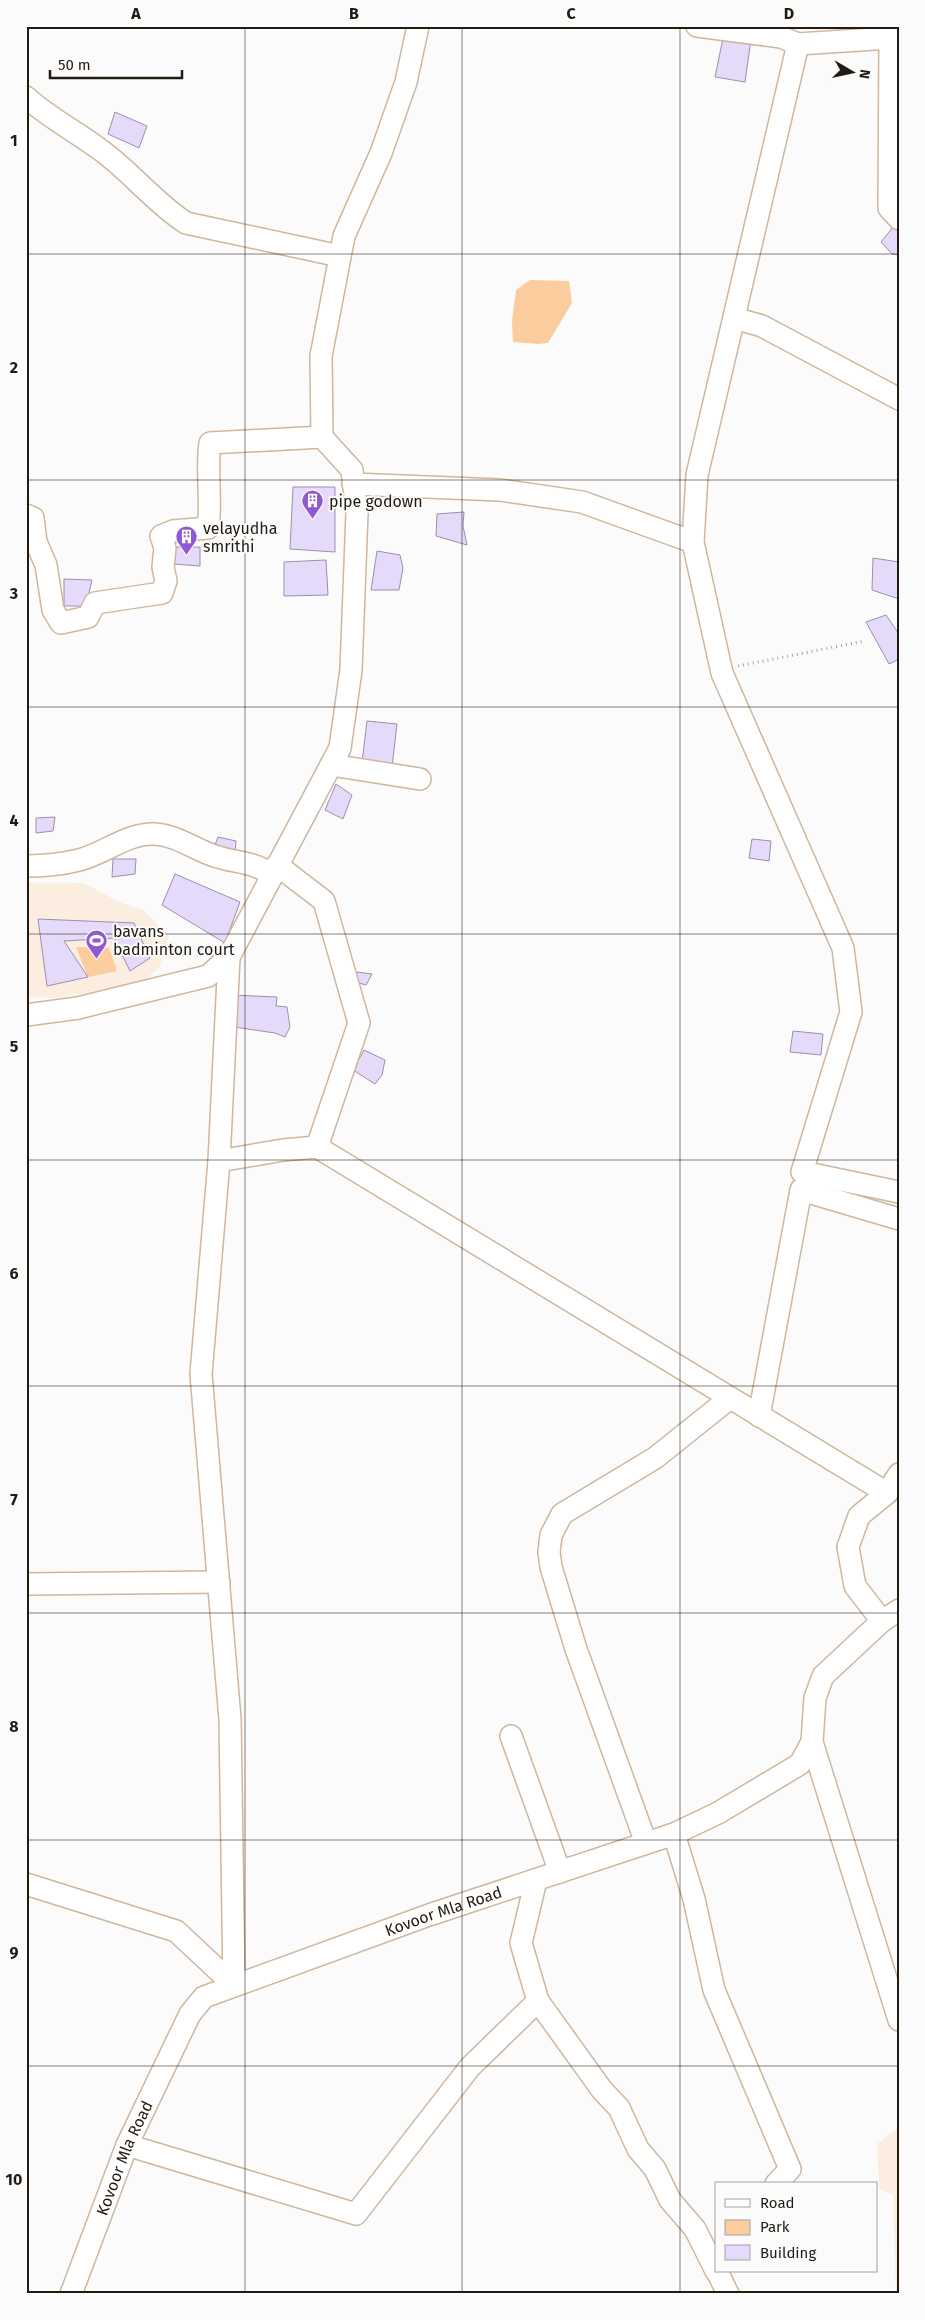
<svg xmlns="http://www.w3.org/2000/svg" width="925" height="2320" viewBox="0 0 925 2320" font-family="'Fira Sans',sans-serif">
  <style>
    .built { fill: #fbeee1 }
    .green { fill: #facc9e }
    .building { fill: #e6dafa; stroke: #9b8fad }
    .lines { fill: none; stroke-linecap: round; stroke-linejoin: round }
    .street-casing { stroke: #cfb69d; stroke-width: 24 }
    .path { stroke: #a7a3a0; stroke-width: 3; stroke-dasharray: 1 4; stroke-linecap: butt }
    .street { stroke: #fff; stroke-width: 21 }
    .grid { fill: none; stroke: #231a11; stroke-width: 1; stroke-opacity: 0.55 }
    .labels { text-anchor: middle; stroke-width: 4; stroke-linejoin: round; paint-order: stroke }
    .poi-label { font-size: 16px; fill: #231a11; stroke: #fbfbfb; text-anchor: start }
    .street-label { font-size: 16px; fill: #231a11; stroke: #fbfbfb }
    .neatline { fill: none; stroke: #231a11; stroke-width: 2 }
    .grid-label { font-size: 16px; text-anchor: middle; font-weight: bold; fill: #231a11 }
  </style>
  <rect width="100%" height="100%" fill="#fbfbfb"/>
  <g class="built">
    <path d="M 26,882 L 84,883 L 119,902 L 143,910 L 169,935 L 159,968 L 146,979 L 128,985 L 58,998 L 26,997 Z"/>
    <path d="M 899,2127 L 899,2294 L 896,2294 L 893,2195 L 879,2189 L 877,2144 Z"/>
  </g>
  <g class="green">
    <path d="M 530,280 L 569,281 L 572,303 L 548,343 L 538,344 L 513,342 L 512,321 L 516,290 Z"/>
    <path d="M 76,947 L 109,948 L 117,971 L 88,977 Z"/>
  </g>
  <g class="building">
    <path d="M 723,38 L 751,40 L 745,82 L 715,77 Z"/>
    <path d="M 115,112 L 147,126 L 139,148 L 108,134 Z"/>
    <path d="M 893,227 L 899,232 L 899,255 L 892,254 L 881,242 Z"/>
    <path d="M 293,487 L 335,487 L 335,552 L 290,549 Z"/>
    <path d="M 464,512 L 463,526 L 467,545 L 436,536 L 437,514 Z"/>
    <path d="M 175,547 L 200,547 L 200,566 L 174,564 Z"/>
    <path d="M 377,551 L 400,555 L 403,568 L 399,590 L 371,590 Z"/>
    <path d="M 873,558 L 899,562 L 899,599 L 872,590 Z"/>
    <path d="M 326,560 L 328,595 L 284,596 L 284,562 Z"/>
    <path d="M 64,579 L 92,580 L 86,606 L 64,606 Z"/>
    <path d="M 886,615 L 899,634 L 899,659 L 889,664 L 866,622 Z"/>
    <path d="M 367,721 L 397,724 L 392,767 L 362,762 Z"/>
    <path d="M 336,784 L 352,795 L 343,819 L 325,810 Z"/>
    <path d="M 55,817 L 53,831 L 36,833 L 36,818 Z"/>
    <path d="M 218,837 L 236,841 L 235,854 L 213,850 Z"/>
    <path d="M 752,839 L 771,841 L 769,861 L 749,858 Z"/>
    <path d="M 113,859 L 136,859 L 135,874 L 112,877 Z"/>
    <path d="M 175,874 L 240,902 L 225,943 L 162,905 Z"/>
    <path d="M 38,919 L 134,923 L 150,958 L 130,971 L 114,938 L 64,941 L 88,977 L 47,986 Z"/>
    <path d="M 357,972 L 372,974 L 366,985 L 355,982 Z"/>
    <path d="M 231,995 L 277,997 L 276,1006 L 287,1007 L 290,1027 L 285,1037 L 275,1033 L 234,1027 Z"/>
    <path d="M 793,1031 L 823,1034 L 821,1055 L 790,1052 Z"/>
    <path d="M 364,1050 L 385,1060 L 382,1075 L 375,1084 L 353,1070 Z"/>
  </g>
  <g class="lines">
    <defs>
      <g id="street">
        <path d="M 697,26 L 781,37 L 798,44 L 890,38 L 898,26"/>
        <path d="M 890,38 L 889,208 L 899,219"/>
        <path d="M 798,44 L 697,475 L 693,542 L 722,673 L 843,948 L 851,1012 L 802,1172 L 899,1192"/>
        <path d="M 26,97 C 49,118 77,132 102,151 C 132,173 155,203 186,223 L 340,256"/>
        <path d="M 734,318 L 762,326 L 899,399"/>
        <path d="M 353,484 L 500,490 L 582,502 L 693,542"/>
        <path d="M 26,515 L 33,518 L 36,542 L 46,565 L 53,610 L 61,623 L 88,617 L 95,603 L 162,593 L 166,581 L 163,567 L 165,548 L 161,536 L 173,531 L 208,528 C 212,501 206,471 210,443 L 322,437"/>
        <path d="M 331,765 L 420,779"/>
        <path d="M 277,865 L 324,901 L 359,1023 L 317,1147 L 887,1493 L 899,1474"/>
        <path d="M 26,866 C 43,866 63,864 79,860 C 104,854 127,833 154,834 C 178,835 196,851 218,857 C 237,863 256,862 271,875"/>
        <path d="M 26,1015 L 78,1008 L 208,976 L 229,957 L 340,748 L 351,670 L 357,513 L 352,470 L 322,437 L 321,356 L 344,236 L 381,153 L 406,82 L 418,26"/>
        <path d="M 219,1161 L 229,957"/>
        <path d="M 759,1416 L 801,1190 L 899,1219"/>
        <path d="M 26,1584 L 219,1582"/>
        <path d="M 882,1621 L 855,1586 L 848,1547 L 859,1516 L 887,1493"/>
        <path d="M 511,1736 L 560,1872"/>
        <path d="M 812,1742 L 899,2020"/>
        <path d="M 674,1834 L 694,1899 L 714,1990 L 790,2169 L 776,2184"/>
        <path d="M 646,1843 L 576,1649 L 551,1567 L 549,1552 L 551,1535 L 562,1514 L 655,1458 L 730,1398"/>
        <path d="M 536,1880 L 521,1943 L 538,2001"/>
        <path d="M 26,1884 L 176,1931 L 234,1985"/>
        <path d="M 234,1985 L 230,1719 L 201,1374 L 219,1161 L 283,1150 L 317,1147"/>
        <path d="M 127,2145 L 356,2214 L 470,2067 L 538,2001 L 602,2090 L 619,2108 L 638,2149 L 655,2169 L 670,2200 L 695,2229 L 716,2271"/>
        <path d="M 717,2271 L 728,2294"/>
        <path id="s1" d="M 71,2294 L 127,2145 L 190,2014 L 204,1997 L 429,1915 L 674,1834 L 718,1813 L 800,1764 L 812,1742 L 815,1698 L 823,1676 L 882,1621 L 899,1610"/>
      </g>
    </defs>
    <use href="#street" class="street-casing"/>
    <path class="path" d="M 738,666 L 865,641"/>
    <use href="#street" class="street"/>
  </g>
  <path class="grid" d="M 245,26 L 245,2294M 462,26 L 462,2294M 680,26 L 680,2294M 26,254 L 899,254M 26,480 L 899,480M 26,707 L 899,707M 26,934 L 899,934M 26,1160 L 899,1160M 26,1386 L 899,1386M 26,1613 L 899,1613M 26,1840 L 899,1840M 26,2066 L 899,2066"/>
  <defs>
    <symbol id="building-pin" viewBox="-11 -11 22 30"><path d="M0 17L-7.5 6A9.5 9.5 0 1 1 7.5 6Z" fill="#9159d1" stroke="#fbfbfb"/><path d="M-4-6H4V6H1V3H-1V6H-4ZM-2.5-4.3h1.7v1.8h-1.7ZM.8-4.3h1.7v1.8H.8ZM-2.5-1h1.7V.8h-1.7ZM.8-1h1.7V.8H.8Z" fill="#fff"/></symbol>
    <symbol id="stadium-pin" viewBox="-11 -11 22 30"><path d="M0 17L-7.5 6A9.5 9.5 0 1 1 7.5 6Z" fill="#9159d1" stroke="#fbfbfb"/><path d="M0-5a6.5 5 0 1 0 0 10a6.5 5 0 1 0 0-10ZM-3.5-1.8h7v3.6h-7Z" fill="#fff"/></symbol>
  </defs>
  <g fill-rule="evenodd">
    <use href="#building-pin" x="300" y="488" width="25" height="34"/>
    <use href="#building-pin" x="174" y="524" width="25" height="34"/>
    <use href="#stadium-pin" x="84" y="928" width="25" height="34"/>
  </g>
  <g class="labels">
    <g class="poi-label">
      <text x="329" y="507">pipe godown</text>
      <text x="203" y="534">velayudha<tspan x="203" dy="18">smrithi</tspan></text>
      <text x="113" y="937">bavans<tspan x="113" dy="18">badminton court</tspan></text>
    </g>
    <g class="street-label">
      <text dy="6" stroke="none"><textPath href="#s1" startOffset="581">Kovoor Mla Road</textPath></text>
      <text dy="6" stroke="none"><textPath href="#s1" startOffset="146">Kovoor Mla Road</textPath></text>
    </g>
  </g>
  <rect width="925" height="2320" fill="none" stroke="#fbfbfb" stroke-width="55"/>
  <rect x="715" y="2182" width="162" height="90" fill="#fbfbfb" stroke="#a5a19d"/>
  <rect x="725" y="2199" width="25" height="8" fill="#ffffff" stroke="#a5a19d"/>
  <text x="760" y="2208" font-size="15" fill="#231a11">Road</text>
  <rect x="725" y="2220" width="25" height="15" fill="#facc9e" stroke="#a5a19d"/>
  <text x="760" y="2232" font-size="15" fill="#231a11">Park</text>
  <rect x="725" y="2245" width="25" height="15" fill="#e6dafa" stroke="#a5a19d"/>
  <text x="760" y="2258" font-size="15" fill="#231a11">Building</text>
  <g transform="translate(852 72) rotate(99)" stroke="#fbfbfb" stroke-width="4" paint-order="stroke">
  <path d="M0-4L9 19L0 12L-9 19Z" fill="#231a11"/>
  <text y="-8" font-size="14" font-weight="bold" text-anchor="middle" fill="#231a11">N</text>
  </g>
  <path d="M50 70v8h132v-8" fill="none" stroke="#231a11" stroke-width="2.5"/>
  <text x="58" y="70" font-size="15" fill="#231a11" stroke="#fbfbfb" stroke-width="4" paint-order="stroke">50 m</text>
  <rect x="28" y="28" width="870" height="2264" class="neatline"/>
  <g class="grid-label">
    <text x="136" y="19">A</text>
    <text x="354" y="19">B</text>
    <text x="571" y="19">C</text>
    <text x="789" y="19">D</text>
    <text x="14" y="146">1</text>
    <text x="14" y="373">2</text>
    <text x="14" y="599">3</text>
    <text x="14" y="826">4</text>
    <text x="14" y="1052">5</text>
    <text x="14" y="1279">6</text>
    <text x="14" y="1505">7</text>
    <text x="14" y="1732">8</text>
    <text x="14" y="1958">9</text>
    <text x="14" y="2185">10</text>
  </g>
</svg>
